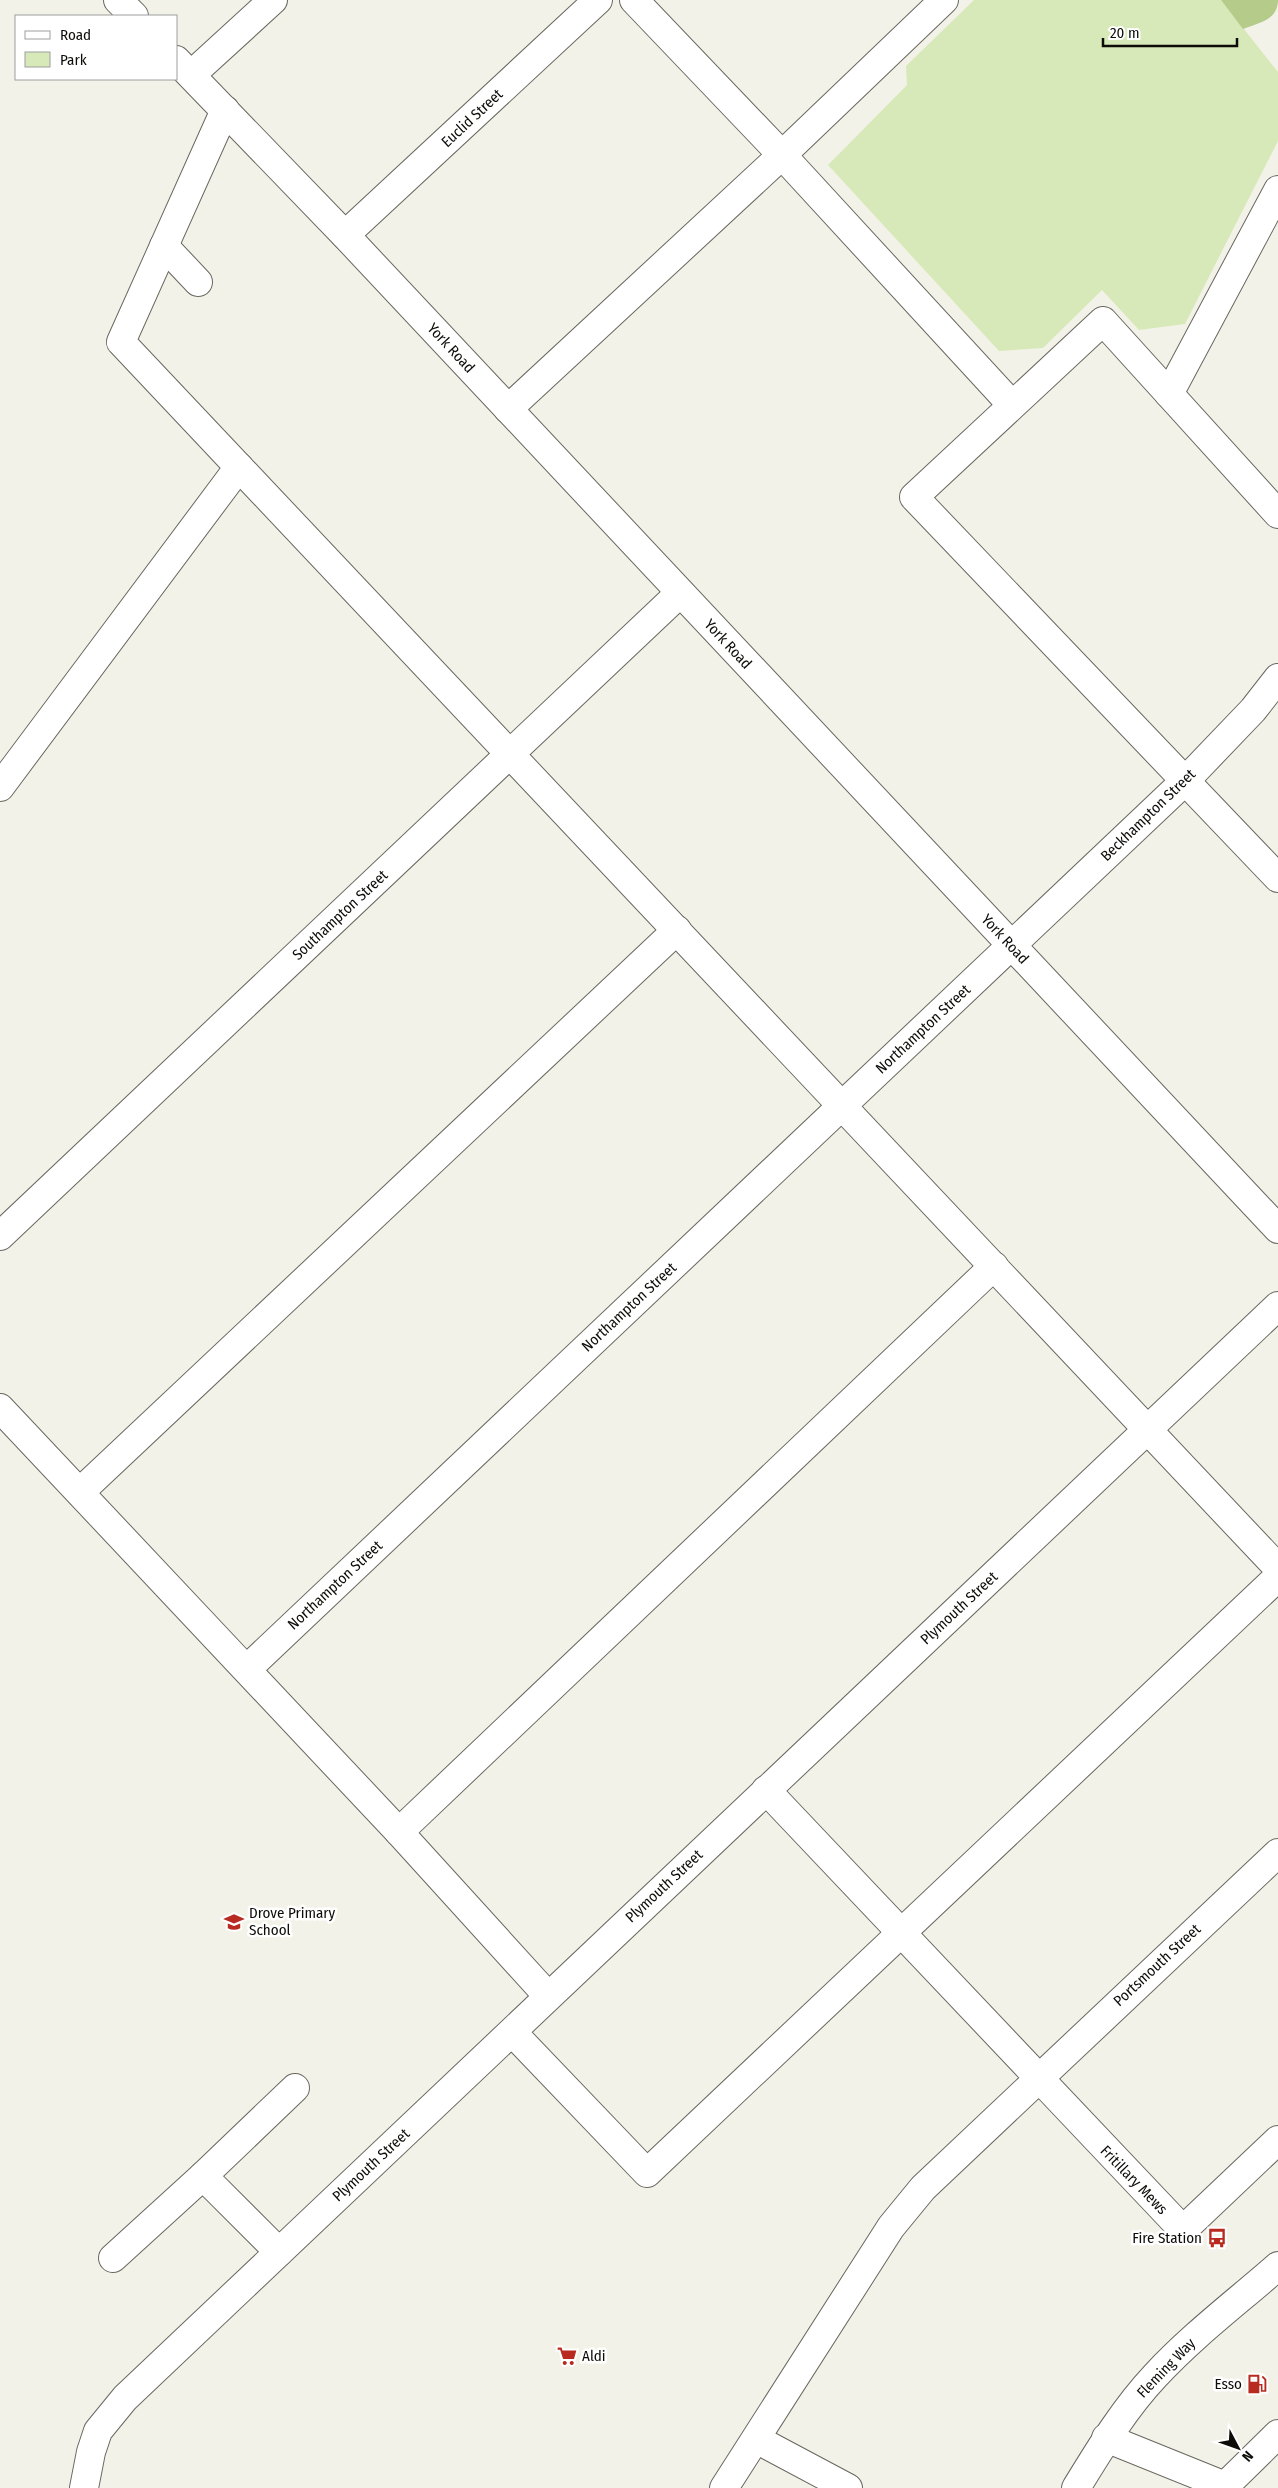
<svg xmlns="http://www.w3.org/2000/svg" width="1278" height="2488" viewBox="0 0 1278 2488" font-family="'Fira Sans Condensed',sans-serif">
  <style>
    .green { fill: #d7e9b8 }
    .forest { fill: #b4cb8a }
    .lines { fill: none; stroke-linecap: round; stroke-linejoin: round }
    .minor-casing { stroke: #69675f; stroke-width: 30 }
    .minor { stroke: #fff; stroke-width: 28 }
    .labels { text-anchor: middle; stroke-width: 5; stroke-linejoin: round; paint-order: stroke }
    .street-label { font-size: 15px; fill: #0d0c09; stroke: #fff }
    .poi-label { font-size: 15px; fill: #0d0c09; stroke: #fff; text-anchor: start }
  </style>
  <rect width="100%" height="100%" fill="#f3f2e8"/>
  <path class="green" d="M 974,0 L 1221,0 L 1278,72 L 1278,141 L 1185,324 L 1139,330 L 1102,290 L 1043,348 L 999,351 L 828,165 L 907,85 L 906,66 Z"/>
  <path class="forest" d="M 1221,0 L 1278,0 C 1278,20 1259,23 1243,29 Z"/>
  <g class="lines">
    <defs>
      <g id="minor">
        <path d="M 118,0 L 134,16"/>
        <path d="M 634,0 L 782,155 L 1012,405"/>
        <path d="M 176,60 L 345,235 L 1278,1229"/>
        <path d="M 191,75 L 273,0"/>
        <path d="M 225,110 L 121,342 L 1278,1568"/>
        <path d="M 345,235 L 598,0"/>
        <path d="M 164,246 L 198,282"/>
        <path d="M 1169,394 L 1278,190"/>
        <path d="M 508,409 L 782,155 L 944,0"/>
        <path d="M 1278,514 L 1103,321 L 914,497 L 1278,878"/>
        <path d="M 0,787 L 239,467"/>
        <path d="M 0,1236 L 680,593"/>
        <path d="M 0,1408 L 399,1832 L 548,1996"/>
        <path d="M 80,1492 L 677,930"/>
        <path d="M 247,1669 L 1186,780 L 1253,710 L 1278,678"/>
        <path d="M 766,1790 L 1183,2230 L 1278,2140"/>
        <path d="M 399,1832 L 994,1266"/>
        <path d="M 512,2032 L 647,2173 L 1278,1577"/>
        <path d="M 279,2252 L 203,2176 L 295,2088"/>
        <path d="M 113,2258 L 203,2176"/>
        <path d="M 1106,2438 L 1225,2486 L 1278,2434"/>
        <path d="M 756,2439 L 848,2488"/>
        <path d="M 84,2488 L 91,2452 L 98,2431 L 125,2398 L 1278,1306"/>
        <path d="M 724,2488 L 891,2227 L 923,2188 L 1278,1853"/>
        <path d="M 1076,2488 C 1100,2449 1124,2409 1155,2376 C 1193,2335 1237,2302 1278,2266"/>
      </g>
    </defs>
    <use href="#minor" class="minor-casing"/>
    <use href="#minor" class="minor"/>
  </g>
  <defs>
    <symbol id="school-bare" viewBox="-9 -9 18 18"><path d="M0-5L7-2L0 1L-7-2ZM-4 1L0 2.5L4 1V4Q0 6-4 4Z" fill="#b82a1f" stroke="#fff" stroke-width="2.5" paint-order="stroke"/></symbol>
    <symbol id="bus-bare" viewBox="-9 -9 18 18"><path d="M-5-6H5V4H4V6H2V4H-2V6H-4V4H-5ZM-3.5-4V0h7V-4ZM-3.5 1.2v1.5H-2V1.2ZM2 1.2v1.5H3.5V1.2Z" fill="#b82a1f" stroke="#fff" stroke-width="2.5" paint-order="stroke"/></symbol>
    <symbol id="supermarket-bare" viewBox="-9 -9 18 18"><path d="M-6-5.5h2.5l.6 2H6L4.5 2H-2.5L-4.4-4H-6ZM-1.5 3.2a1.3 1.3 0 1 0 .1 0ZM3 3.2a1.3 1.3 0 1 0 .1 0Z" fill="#b82a1f" stroke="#fff" stroke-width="2.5" paint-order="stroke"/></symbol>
    <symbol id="fuel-bare" viewBox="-9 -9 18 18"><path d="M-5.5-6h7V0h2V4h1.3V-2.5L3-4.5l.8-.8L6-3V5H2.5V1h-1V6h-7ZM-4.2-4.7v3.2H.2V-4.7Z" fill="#b82a1f" stroke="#fff" stroke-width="2.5" paint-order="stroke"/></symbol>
  </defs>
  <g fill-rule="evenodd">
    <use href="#school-bare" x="220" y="1908" width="28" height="28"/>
    <use href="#bus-bare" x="1203" y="2224" width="28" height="28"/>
    <use href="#supermarket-bare" x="553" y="2342" width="28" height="28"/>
    <use href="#fuel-bare" x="1243" y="2370" width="28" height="28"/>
  </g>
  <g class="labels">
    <g class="street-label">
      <text transform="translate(472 118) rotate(-43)" y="5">Euclid Street</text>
      <text transform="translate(451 348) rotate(47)" y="5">York Road</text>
      <text transform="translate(728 644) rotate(47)" y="5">York Road</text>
      <text transform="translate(1148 815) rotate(-44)" y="5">Beckhampton Street</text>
      <text transform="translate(340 915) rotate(-43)" y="5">Southampton Street</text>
      <text transform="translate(1005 939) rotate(47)" y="5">York Road</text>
      <text transform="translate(923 1029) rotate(-43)" y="5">Northampton Street</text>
      <text transform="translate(629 1307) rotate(-43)" y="5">Northampton Street</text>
      <text transform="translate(335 1585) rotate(-43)" y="5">Northampton Street</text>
      <text transform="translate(959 1608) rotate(-43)" y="5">Plymouth Street</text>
      <text transform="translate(664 1886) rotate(-43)" y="5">Plymouth Street</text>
      <text transform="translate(1157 1965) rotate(-43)" y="5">Portsmouth Street</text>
      <text transform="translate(371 2165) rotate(-43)" y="5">Plymouth Street</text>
      <text transform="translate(1134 2180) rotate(46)" y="5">Fritillary Mews</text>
      <text transform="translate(1166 2368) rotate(-46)" y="5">Fleming Way</text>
    </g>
    <g class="poi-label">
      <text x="249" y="1918">Drove Primary<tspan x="249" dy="17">School</tspan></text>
      <text x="1202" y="2243" text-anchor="end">Fire Station</text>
      <text x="582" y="2361">Aldi</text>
      <text x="1242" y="2389" text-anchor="end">Esso</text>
    </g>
  </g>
  <rect x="15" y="15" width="162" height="65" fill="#ffffff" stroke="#9e9e9d"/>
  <rect x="25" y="31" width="25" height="8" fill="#ffffff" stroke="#9e9e9d"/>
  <text x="60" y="40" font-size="15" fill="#0d0c09">Road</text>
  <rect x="25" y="52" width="25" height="15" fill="#d7e9b8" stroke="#9e9e9d"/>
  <text x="60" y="65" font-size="15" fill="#0d0c09">Park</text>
  <g transform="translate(1238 2448) rotate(131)" stroke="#ffffff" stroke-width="4" paint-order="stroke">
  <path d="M0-4L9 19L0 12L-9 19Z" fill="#0d0c09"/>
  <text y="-8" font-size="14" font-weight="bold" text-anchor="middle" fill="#0d0c09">N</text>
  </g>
  <path d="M1103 38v8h134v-8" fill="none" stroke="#0d0c09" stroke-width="2.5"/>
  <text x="1110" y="38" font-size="15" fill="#0d0c09" stroke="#ffffff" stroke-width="4" paint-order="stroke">20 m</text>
</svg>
